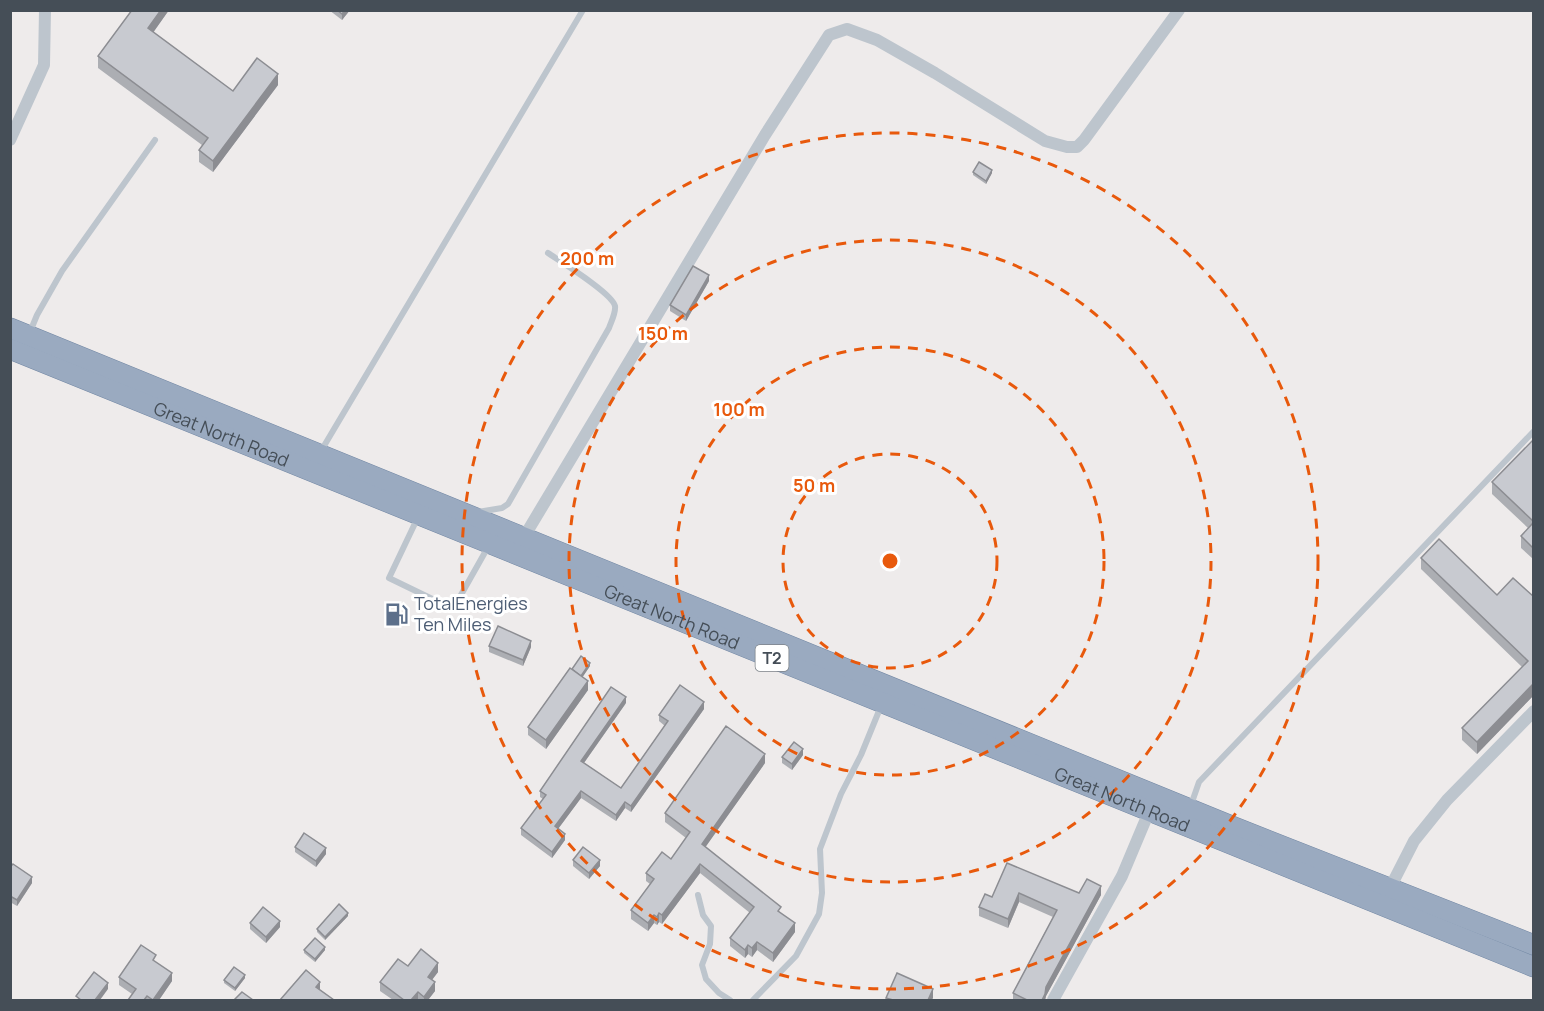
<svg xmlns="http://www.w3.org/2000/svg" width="1544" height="1011" viewBox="0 0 1544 1011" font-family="Manrope,sans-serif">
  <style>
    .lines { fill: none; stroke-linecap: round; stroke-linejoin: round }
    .trunk-casing { stroke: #7287a3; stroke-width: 21 }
    .service { stroke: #bdc5cd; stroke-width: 6 }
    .minor { stroke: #bdc5cd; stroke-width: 12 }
    .trunk { stroke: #9aaac0; stroke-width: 20 }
    .wall { fill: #acaeb3 }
    .shaded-wall { fill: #8c8d92 }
    .building { fill: #c8cad0; stroke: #8c8d92; stroke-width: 1.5 }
    .ring { fill: none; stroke: #e8590c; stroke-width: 3; stroke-dasharray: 10 8 }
    .labels { text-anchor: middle; stroke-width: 6; stroke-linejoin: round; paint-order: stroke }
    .shield { fill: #fff; stroke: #7d8389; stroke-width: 1.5 }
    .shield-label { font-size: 16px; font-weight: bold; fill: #454e57 }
    .street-label { font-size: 18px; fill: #454e57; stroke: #fff }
    .service-label { font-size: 18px; fill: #4e5e75; stroke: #fff; text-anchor: start }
    .centre { fill: #e8590c; stroke: #fff; stroke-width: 3 }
    .ring-label { font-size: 18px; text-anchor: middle; font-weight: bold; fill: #e8590c; stroke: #fff; stroke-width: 6; stroke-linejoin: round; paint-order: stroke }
  </style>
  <rect width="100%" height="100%" fill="#eeebeb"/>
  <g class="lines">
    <defs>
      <g id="trunk">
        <path d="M 10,328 L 1234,827 L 1534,945"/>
        <path id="s1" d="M 10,349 L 1534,967"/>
      </g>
    </defs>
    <use href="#trunk" class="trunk-casing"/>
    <g class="service">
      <path d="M 30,332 L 37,315 L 62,271 L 155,140"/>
      <path d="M 321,451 L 583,10"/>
      <path d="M 478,512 L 502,508 L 508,504 L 609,328 C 611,322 616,313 615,306 C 612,293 561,262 548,253"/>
      <path d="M 418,517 L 389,578 L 453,609 L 488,547"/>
      <path d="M 1191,805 L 1199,782 L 1534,431"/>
      <path d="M 698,895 L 703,915 L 711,926 L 710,944 L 702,965 L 706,979 L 719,993 L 730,1000"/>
      <path d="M 753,1000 L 796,956 L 819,914 L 822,893 L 820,849 L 841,794 L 861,755 L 881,706"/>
    </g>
    <g class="minor">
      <path d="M 10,140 L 44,65 L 45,10"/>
      <path d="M 524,537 L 765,135 L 829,35 L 847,29 L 877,40 L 935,73 L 1045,141 L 1067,147 L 1077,147 L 1084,140 L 1179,10"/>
      <path d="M 1390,888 L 1414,841 L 1447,800 L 1534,711"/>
      <path d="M 1053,1000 L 1122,876 L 1151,807"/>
    </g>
    <use href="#trunk" class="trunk"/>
  </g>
  <g class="wall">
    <path d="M 132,10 L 169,10 L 153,32 L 233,91 L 278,85 L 213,172 L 199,162 L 199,150 L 202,145 L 98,68 L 98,56 Z"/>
    <path d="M 329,10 L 350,10 L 342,20 Z"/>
    <path d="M 973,172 L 992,173 L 986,184 L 973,175 Z"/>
    <path d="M 709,281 L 686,321 L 670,311 L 670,305 Z"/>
    <path d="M 1533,440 L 1533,567 L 1533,559 L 1521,548 L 1521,536 L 1528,528 L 1492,494 L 1492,482 Z"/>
    <path d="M 1421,558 L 1497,595 L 1533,596 L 1533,696 L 1477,754 L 1462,740 L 1462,728 L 1522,667 L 1421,569 Z"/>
    <path d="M 489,646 L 531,647 L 523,666 L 489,652 Z"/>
    <path d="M 590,666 L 582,677 L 588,690 L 546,749 L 528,735 L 528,727 L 572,669 Z"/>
    <path d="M 626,703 L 584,763 L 621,788 L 665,726 L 659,721 L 659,715 L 704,709 L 631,812 L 625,808 L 616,821 L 581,798 L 558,829 L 565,840 L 552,858 L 521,835 L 521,828 L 543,799 L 540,797 L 540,791 Z"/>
    <path d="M 803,755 L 792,770 L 782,763 L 782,757 Z"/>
    <path d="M 765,763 L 705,847 L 781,913 L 795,932 L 773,962 L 757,950 L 752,957 L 748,954 L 745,958 L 730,946 L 730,938 L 750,913 L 700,873 L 662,924 L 659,922 L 657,925 L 654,923 L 648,931 L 631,919 L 631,910 L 650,884 L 646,881 L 646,873 L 671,859 L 686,838 L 665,822 L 665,813 Z"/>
    <path d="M 295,847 L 326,854 L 316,867 L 295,852 Z"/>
    <path d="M 573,860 L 600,866 L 589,879 L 573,866 Z"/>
    <path d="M 1007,863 L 1079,893 L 1101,895 L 1046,996 L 1045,1000 L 1013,1000 L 1013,993 L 1053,917 L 1019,902 L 1008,928 L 979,916 L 979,907 L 992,897 Z"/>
    <path d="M 10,867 L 32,883 L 17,906 L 10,902 Z"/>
    <path d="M 348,916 L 325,940 L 317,932 L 317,929 Z"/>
    <path d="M 250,923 L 280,927 L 266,943 L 250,929 Z"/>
    <path d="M 304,950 L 325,950 L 315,962 L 304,953 Z"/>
    <path d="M 156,962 L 172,981 L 159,1000 L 128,1000 L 132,994 L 119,985 L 119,977 Z"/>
    <path d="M 408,966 L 438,972 L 432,980 L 435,991 L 428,1000 L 393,1000 L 380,991 L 380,982 Z"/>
    <path d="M 245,978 L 235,991 L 224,983 L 224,980 Z"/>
  </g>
  <g class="shaded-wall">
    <path d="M 161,10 L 169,10 L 148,40 L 148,28 Z"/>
    <path d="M 345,10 L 350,10 L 342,20 L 342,14 Z"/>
    <path d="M 278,74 L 278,85 L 213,172 L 213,161 Z"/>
    <path d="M 992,170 L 992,173 L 986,184 L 986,181 Z"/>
    <path d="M 709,275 L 709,281 L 686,321 L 686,315 Z"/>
    <path d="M 531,641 L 531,647 L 523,666 L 523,660 Z"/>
    <path d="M 590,663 L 590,666 L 580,681 L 580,678 Z"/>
    <path d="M 588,681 L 588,690 L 546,749 L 546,740 Z"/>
    <path d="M 1533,684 L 1533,696 L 1477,754 L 1477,742 Z"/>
    <path d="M 626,697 L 626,703 L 581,767 L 581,761 Z"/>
    <path d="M 704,702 L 704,709 L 631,812 L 631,806 Z"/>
    <path d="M 803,749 L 803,755 L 792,770 L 792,764 Z"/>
    <path d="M 765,754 L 765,763 L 702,852 L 702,844 Z"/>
    <path d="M 581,791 L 581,798 L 555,833 L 555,826 Z"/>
    <path d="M 625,802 L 625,808 L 616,821 L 616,815 Z"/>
    <path d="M 565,834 L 565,840 L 552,858 L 552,852 Z"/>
    <path d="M 326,848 L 326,854 L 316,867 L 316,861 Z"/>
    <path d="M 600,860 L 600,866 L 589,879 L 589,873 Z"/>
    <path d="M 700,864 L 700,873 L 662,924 L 662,915 Z"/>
    <path d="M 32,877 L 32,883 L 17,906 L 17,900 Z"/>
    <path d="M 1101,886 L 1101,895 L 1046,996 L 1045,1000 L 1042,1000 L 1046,987 Z"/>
    <path d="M 1019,893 L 1019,902 L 1008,928 L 1008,919 Z"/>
    <path d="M 348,913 L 348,916 L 325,940 L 325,937 Z"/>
    <path d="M 659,913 L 659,922 L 657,925 L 657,917 Z"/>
    <path d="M 654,915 L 654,923 L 648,931 L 648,923 Z"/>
    <path d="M 280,921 L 280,927 L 266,943 L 266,937 Z"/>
    <path d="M 795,923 L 795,932 L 773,962 L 773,953 Z"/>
    <path d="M 757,942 L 757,950 L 752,957 L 752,948 Z"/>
    <path d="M 748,945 L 748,954 L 745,958 L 745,950 Z"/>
    <path d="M 325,947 L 325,950 L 315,962 L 315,959 Z"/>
    <path d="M 438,963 L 438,972 L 428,985 L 428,977 Z"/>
    <path d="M 172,973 L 172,981 L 159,1000 L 153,1000 Z"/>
    <path d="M 245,975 L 245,978 L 235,991 L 235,988 Z"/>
    <path d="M 320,982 L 320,993 L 316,987 Z"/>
    <path d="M 435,982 L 435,991 L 428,1000 L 424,1000 L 424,997 Z"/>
    <path d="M 108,983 L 108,989 L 100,1000 L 95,1000 Z"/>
    <path d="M 933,989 L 933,998 L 932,1000 L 928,1000 Z"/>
    <path d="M 418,992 L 418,1000 L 411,1000 Z"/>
  </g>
  <g class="building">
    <path d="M 132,10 L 161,10 L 148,28 L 233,91 L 257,58 L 278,74 L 213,161 L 199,150 L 208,138 L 98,56 Z"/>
    <path d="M 337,10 L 345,10 L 342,14 Z"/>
    <path d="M 979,162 L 992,170 L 986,181 L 973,172 Z"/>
    <path d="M 693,266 L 709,275 L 686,315 L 670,305 Z"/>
    <path d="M 1533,440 L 1533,521 L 1492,482 Z"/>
    <path d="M 1533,523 L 1533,548 L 1521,536 Z"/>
    <path d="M 1439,539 L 1497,595 L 1513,578 L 1533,596 L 1533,684 L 1477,742 L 1462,728 L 1528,661 L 1421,558 Z"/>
    <path d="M 498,626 L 531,641 L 523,660 L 489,646 Z"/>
    <path d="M 581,656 L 590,663 L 581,676 L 572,669 Z"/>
    <path d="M 570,668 L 588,681 L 546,740 L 528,727 Z"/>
    <path d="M 680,685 L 704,702 L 631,806 L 625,802 L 616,815 L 581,791 L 555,826 L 565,834 L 552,852 L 521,828 L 546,795 L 540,791 L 611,687 L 626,697 L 581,761 L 621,788 L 668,721 L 659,715 Z"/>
    <path d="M 726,726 L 765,754 L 702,844 L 781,907 L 778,911 L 795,923 L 773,953 L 757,942 L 752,948 L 748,945 L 745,950 L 730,938 L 754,907 L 700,864 L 662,915 L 659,913 L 657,917 L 654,915 L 648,923 L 631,910 L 654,879 L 646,873 L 662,852 L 671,859 L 690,832 L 665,813 Z"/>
    <path d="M 794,742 L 803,749 L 792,764 L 782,757 Z"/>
    <path d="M 304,833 L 326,848 L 316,861 L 295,847 Z"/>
    <path d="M 583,847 L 600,860 L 589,873 L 573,860 Z"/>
    <path d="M 1007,863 L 1079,893 L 1087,879 L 1101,886 L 1046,987 L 1045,994 L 1042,1000 L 1027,1000 L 1013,993 L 1057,910 L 1019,893 L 1008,919 L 979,907 L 985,894 L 992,897 Z"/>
    <path d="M 13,864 L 32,877 L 17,900 L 10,896 L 10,867 Z"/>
    <path d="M 339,904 L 348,913 L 325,937 L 317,929 Z"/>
    <path d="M 263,907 L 280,921 L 266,937 L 250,923 Z"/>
    <path d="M 315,938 L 325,947 L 315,959 L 304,950 Z"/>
    <path d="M 141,945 L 156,955 L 153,960 L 172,973 L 153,1000 L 147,996 L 144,1000 L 128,1000 L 136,989 L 119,977 Z"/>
    <path d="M 421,949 L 438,963 L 428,977 L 435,982 L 424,997 L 418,992 L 411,1000 L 404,1000 L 380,982 L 398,959 L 408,966 Z"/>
    <path d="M 234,967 L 245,975 L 235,988 L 224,980 Z"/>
    <path d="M 306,970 L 320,982 L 316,987 L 334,1000 L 280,1000 Z"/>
    <path d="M 94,972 L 108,983 L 95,1000 L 81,1000 L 76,996 Z"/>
    <path d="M 897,973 L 933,989 L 928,1000 L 893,1000 L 886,998 Z"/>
    <path d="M 242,992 L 253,1000 L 234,1000 Z"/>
  </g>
  <g class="ring">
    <circle cx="890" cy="561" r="107"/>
    <circle cx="890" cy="561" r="214"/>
    <circle cx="890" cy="561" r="321"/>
    <circle cx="890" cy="561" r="428"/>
  </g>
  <defs>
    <symbol id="fuel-bare" viewBox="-9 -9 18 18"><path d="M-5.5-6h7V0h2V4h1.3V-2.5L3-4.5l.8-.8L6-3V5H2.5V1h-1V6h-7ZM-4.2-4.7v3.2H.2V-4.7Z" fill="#5c6f8a" stroke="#fff" stroke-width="2.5" paint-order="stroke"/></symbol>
  </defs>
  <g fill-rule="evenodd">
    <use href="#fuel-bare" x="380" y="598" width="33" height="33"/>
  </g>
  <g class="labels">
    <rect class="shield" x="755.5" y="645" width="33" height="26" rx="4.5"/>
    <g class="shield-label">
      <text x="772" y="664">T2</text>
    </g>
    <g class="street-label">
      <text dy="6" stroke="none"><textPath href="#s1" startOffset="228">Great North Road</textPath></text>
      <text dy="6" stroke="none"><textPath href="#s1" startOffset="714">Great North Road</textPath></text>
      <text dy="6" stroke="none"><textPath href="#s1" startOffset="1200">Great North Road</textPath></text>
    </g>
    <g class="service-label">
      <text x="414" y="610">TotalEnergies<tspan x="414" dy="21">Ten Miles</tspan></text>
    </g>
  </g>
  <circle cx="890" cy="561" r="9" class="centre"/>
  <g class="ring-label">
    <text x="587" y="265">200 m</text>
    <text x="663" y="340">150 m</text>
    <text x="739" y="416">100 m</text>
    <text x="814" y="492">50 m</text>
  </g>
  <rect width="1544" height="1011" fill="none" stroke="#454e57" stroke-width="24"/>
</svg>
